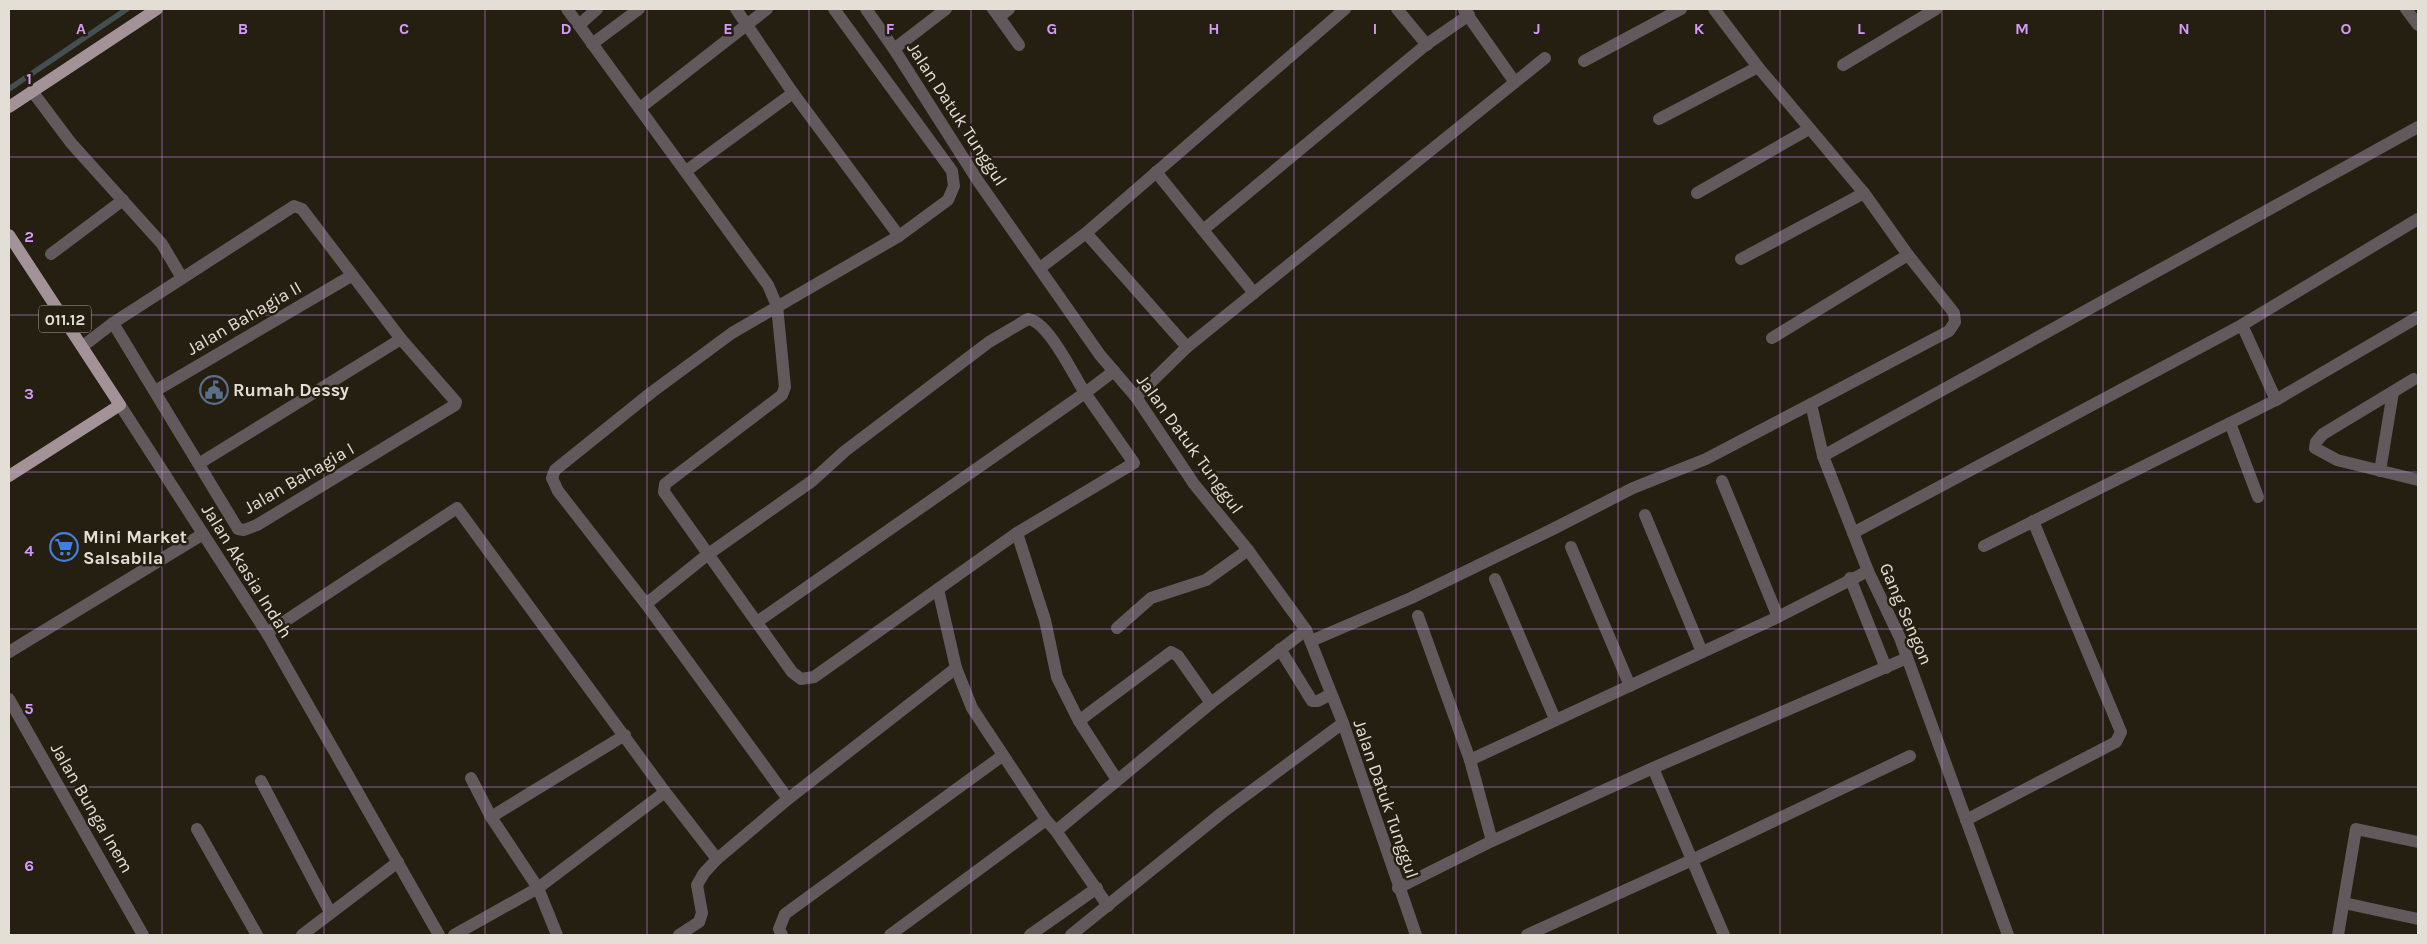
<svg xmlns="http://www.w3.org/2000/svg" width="2427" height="944" viewBox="0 0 2427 944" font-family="Karla,sans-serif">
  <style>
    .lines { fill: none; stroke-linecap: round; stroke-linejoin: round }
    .stream { stroke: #444f51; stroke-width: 5.5 }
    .street { stroke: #61595c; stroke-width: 12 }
    .primary { stroke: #a39399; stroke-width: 12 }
    .grid { fill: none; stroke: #d69bf9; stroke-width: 1; stroke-opacity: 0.55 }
    .labels { text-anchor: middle; stroke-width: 5; stroke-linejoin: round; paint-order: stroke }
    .shield { fill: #251f12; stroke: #aaa59b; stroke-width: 1 }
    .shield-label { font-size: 16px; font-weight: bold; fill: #e3ded6 }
    .street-label { font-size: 18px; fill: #e3ded6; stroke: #251f12 }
    .poi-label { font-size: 18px; font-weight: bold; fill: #e3ded6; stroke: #251f12; text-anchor: start }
    .grid-label { font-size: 16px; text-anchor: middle; font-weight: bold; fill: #d69bf9; stroke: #251f12; stroke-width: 5; stroke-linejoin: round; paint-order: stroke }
  </style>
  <rect width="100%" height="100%" fill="#251f12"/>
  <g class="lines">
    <path class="stream" d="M 9,89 L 127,9"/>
    <g class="street">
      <path d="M 567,9 L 768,285 L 777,306 L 785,387 L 782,395 L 665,484 L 664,492 L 792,672 L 801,679 L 814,677 L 1017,533 L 1134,463 L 1085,393 L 757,622"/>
      <path d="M 736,9 L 793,93 L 899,236"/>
      <path d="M 866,9 L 894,49 L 978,181 L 1100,355 L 1136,397 L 1194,484 L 1248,550 L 1306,630 L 1343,723 L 1416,935"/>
      <path d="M 993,9 L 999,17 L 1009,9"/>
      <path d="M 1397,9 L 1427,45"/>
      <path d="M 1714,9 L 1758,67 L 1864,193 L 1908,255 L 1954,313 L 1955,322 L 1949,331 L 1811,404 L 1823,456 L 1868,571 L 1900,638 L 2008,935"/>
      <path d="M 2406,9 L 2418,25"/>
      <path d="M 1464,10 L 1514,81"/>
      <path d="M 999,17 L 1019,45"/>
      <path d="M 579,25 L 597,9"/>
      <path d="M 592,44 L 639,9"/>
      <path d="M 894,49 L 946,9"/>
      <path d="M 1584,61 L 1681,9"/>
      <path d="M 1843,65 L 1936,9"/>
      <path d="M 32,91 L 71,143 L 162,244 L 182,278"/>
      <path d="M 640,108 L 767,9"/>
      <path d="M 1659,119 L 1758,67"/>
      <path d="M 686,171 L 793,93"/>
      <path d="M 1156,172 L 1254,293"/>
      <path d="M 1697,193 L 1809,129"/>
      <path d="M 294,206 L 302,209 L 401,339 L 456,402 L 455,405 L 257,525 L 244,530 L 238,529 L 113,323 Z"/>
      <path d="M 1203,230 L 1427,44 L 1469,15"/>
      <path d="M 1086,233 L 1187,347 L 1545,58"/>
      <path d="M 51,254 L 123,200"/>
      <path d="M 1741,259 L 1864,193"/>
      <path d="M 1040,268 L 1086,233 L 1345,9"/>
      <path d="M 2242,325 L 2276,400"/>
      <path d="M 1772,338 L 1908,255"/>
      <path d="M 83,346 L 113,323"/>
      <path d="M 2414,379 L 2323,434 L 2316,442 L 2315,448 L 2337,460 L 2418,480"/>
      <path d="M 155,391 L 351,276"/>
      <path d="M 1136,397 L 1187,347"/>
      <path d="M 120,405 L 267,633 L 439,935"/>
      <path d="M 2230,423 L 2258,497"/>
      <path d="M 1823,456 L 2418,127"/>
      <path d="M 200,463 L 401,339"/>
      <path d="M 2380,471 L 2393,392"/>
      <path d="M 1722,481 L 1778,617"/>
      <path d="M 1645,515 L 1702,652"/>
      <path d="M 1017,533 L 1045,620 L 1057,677 L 1079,721"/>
      <path d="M 1853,533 L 2242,325 L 2418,219"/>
      <path d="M 1984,546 L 2276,400 L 2418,317"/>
      <path d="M 1571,547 L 1630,686"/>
      <path d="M 1850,578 L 1886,668"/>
      <path d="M 1495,579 L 1555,719"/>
      <path d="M 938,589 L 956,668 L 972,708 L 1046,820 L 1056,831 L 1108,906"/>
      <path d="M 646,604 L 707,555 L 812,481 L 845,451 L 989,342 L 1028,319 C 1048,321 1074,376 1085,393 L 1114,371"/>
      <path d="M 1418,616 L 1470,760 L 1492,841"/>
      <path d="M 1117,628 L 1151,598 L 1206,580 L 1248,550"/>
      <path d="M 267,633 L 457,508 L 665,792 L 538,888 L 454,935"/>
      <path d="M 1311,641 L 1411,598 L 1553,529 L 1633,488 L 1706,459 L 1811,404"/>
      <path d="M 1280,649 L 1312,701 L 1318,701 L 1331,694"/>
      <path d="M 9,652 L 203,534"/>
      <path d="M 9,699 L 143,935"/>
      <path d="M 1470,760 L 1778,617 L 1868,571"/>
      <path d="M 1653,768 L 1692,860 L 1910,756"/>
      <path d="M 471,778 L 491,817"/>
      <path d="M 1117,780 L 1079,721 L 1088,714 L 1171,652 L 1178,656 L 1211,703"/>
      <path d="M 261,781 L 330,912"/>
      <path d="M 665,792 L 717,859 L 788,799 L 956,668"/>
      <path d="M 788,799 L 646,604 L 558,491 L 552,478 L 555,470 L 652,392 L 732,333 L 899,236 L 948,200 L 954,186 L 952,171 L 834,9"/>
      <path d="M 1966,820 L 2116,742 L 2121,732 L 2033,521"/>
      <path d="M 197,829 L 257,935"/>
      <path d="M 1056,831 L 1211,703 L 1306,630"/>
      <path d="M 1398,888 L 1492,841 L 1653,768 L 1907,658"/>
      <path d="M 2344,903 L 2418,919"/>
      <path d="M 302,935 L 398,862"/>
      <path d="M 557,935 L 538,888 L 491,817 L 625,735"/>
      <path d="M 679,935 L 699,922 L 702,913 L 697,885 L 704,873 L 717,859"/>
      <path d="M 782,935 L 779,929 L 785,914 L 1002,756"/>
      <path d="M 890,935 L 1046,820"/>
      <path d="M 1030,935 L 1097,888"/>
      <path d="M 1071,935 L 1223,812 L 1343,723"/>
      <path d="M 1527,935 L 1692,860 L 1724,935"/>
      <path d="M 2338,935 L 2356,829 L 2418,842"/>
    </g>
    <g class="primary">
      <path d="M 9,107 L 157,9"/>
      <path d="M 9,235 L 120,405 L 9,476"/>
    </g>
  </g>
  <path class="grid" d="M 162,9 L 162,935M 324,9 L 324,935M 485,9 L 485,935M 647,9 L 647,935M 809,9 L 809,935M 971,9 L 971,935M 1133,9 L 1133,935M 1294,9 L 1294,935M 1456,9 L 1456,935M 1618,9 L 1618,935M 1780,9 L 1780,935M 1942,9 L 1942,935M 2103,9 L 2103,935M 2265,9 L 2265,935M 9,157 L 2418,157M 9,315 L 2418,315M 9,472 L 2418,472M 9,629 L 2418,629M 9,787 L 2418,787"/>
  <defs>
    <symbol id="civic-ring" viewBox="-11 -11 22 22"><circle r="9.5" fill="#251f12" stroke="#5c6f8a" stroke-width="1.5"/><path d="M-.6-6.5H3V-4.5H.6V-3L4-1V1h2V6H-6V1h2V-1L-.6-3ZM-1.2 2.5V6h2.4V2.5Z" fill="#5c6f8a"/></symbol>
    <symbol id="supermarket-ring" viewBox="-11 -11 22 22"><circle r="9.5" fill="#251f12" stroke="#3f7fe0" stroke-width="1.5"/><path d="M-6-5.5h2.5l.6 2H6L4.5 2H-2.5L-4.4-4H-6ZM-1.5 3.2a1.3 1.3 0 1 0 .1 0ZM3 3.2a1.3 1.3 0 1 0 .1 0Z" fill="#3f7fe0"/></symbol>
  </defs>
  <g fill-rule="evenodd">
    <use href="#civic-ring" x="198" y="374" width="32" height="32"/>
    <use href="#supermarket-ring" x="48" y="531" width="32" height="32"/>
  </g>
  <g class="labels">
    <rect class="shield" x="39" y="305.5" width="52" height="27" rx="4"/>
    <g class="shield-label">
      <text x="65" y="325">011.12</text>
    </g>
    <g class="street-label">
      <text transform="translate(957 114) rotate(57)" y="6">Jalan Datuk Tunggul</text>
      <text transform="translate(244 318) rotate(-30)" y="6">Jalan Bahagia II</text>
      <text transform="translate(1190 444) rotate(54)" y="6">Jalan Datuk Tunggul</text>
      <text transform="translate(299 478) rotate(-30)" y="6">Jalan Bahagia I</text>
      <text transform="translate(247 571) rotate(58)" y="6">Jalan Akasia Indah</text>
      <text transform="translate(1906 614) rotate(67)" y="6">Gang Sengon</text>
      <text transform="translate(1386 799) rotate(71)" y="6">Jalan Datuk Tunggul</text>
      <text transform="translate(92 808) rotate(60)" y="6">Jalan Bunga Inem</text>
    </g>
    <g class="poi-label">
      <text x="233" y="396">Rumah Dessy</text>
      <text x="83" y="543">Mini Market<tspan x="83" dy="21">Salsabila</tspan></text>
    </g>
  </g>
  <g class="grid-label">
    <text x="81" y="34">A</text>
    <text x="243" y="34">B</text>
    <text x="404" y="34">C</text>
    <text x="566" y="34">D</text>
    <text x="728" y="34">E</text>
    <text x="890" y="34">F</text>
    <text x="1052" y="34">G</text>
    <text x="1214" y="34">H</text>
    <text x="1375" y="34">I</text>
    <text x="1537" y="34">J</text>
    <text x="1699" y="34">K</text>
    <text x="1861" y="34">L</text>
    <text x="2022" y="34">M</text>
    <text x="2184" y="34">N</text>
    <text x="2346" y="34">O</text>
    <text x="29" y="84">1</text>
    <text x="29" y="242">2</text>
    <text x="29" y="399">3</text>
    <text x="29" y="556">4</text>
    <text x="29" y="714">5</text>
    <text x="29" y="871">6</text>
  </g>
  <rect width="2427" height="944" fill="none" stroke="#e3ded6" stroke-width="20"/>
</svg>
